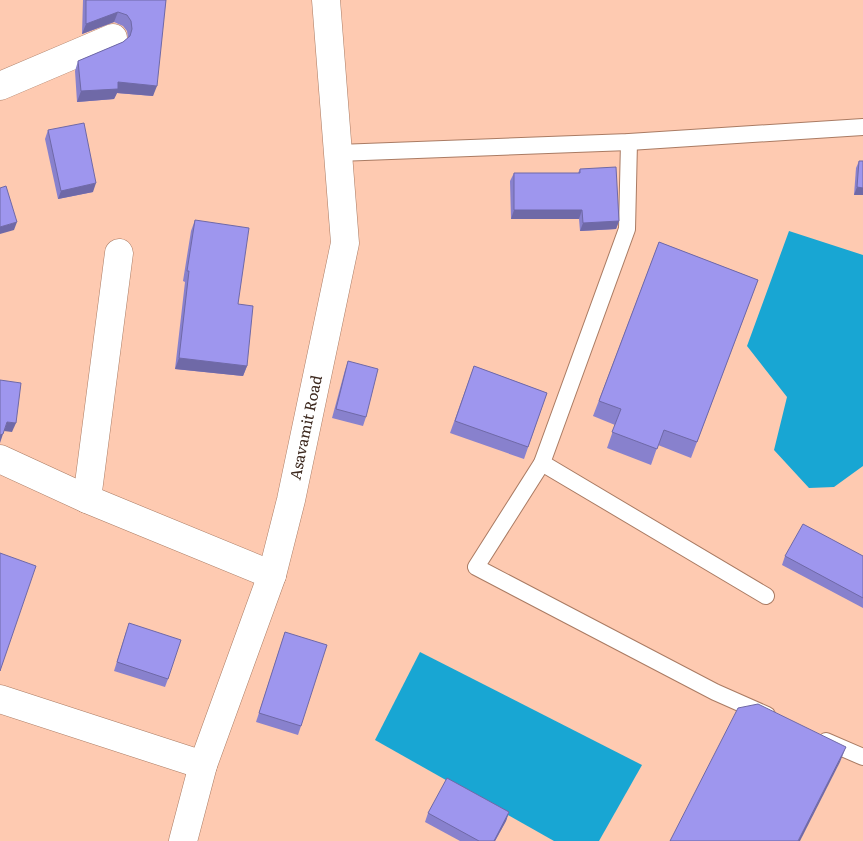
<svg xmlns="http://www.w3.org/2000/svg" width="863" height="841" viewBox="0 0 863 841" font-family="Literata,serif">
  <style>
    .water { fill: #18a6d3 }
    .lines { fill: none; stroke-linecap: round; stroke-linejoin: round }
    .lane-casing { stroke: #aa7b63; stroke-width: 18 }
    .street-casing { stroke: #aa7b63; stroke-width: 29 }
    .lane { stroke: #fff; stroke-width: 16 }
    .street { stroke: #fff; stroke-width: 28 }
    .wall { fill: #8881cd }
    .shaded-wall { fill: #6f69a7 }
    .building { fill: #9e96ee; stroke: #6f69a7 }
    .labels { text-anchor: middle; stroke-width: 4.5; stroke-linejoin: round; paint-order: stroke }
    .street-label { font-size: 15px; fill: #3e2a20; stroke: #fcdccd }
  </style>
  <rect width="100%" height="100%" fill="#fecab1"/>
  <g class="water">
    <path d="M 789,231 L 863,255 L 863,466 L 834,487 L 809,488 L 774,450 L 787,397 L 747,346 Z"/>
    <path d="M 420,652 L 642,765 L 599,841 L 554,841 L 375,740 Z"/>
  </g>
  <g class="lines">
    <defs>
      <g id="lane">
        <path d="M 629,142 L 627,229 L 542,463 L 476,567 L 715,692 L 767,715"/>
        <path d="M 338,153 L 629,142 L 863,127"/>
        <path d="M 542,463 L 766,596"/>
        <path d="M 826,741 L 863,757"/>
      </g>
      <g id="street">
        <path d="M 0,86 L 113,38"/>
        <path d="M 0,459 L 87,499 L 272,575"/>
        <path d="M 87,499 L 119,253"/>
        <path d="M 0,699 L 203,765"/>
        <path id="s1" d="M 183,841 L 203,765 L 272,575 L 291,500 L 345,243 L 326,0"/>
      </g>
    </defs>
    <use href="#lane" class="lane-casing"/>
    <use href="#street" class="street-casing"/>
    <use href="#lane" class="lane"/>
    <use href="#street" class="street"/>
  </g>
  <g class="wall">
    <path d="M 83,0 L 166,0 L 153,96 L 117,93 L 114,99 L 77,102 L 75,71 L 78,61 L 123,42 L 128,38 L 127,31 L 123,26 L 114,22 L 82,34 Z"/>
    <path d="M 48,130 L 93,192 L 58,199 L 45,139 Z"/>
    <path d="M 859,161 L 863,161 L 863,195 L 854,195 L 856,168 Z"/>
    <path d="M 580,169 L 619,221 L 616,229 L 580,231 L 579,219 L 511,219 L 510,181 L 514,173 L 578,173 Z"/>
    <path d="M 195,220 L 238,304 L 247,366 L 243,376 L 175,369 L 185,282 L 183,281 L 191,231 Z"/>
    <path d="M 659,242 L 758,280 L 691,458 L 658,445 L 651,465 L 607,448 L 615,425 L 593,416 Z"/>
    <path d="M 348,361 L 366,417 L 363,426 L 332,418 L 345,370 Z"/>
    <path d="M 474,366 L 547,393 L 524,459 L 450,433 Z"/>
    <path d="M 785,556 L 863,556 L 863,608 L 782,565 Z"/>
    <path d="M 126,632 L 168,679 L 165,687 L 114,671 Z"/>
    <path d="M 285,632 L 301,726 L 298,735 L 256,722 Z"/>
    <path d="M 509,812 L 506,821 L 495,841 L 460,841 L 425,822 L 428,813 Z"/>
  </g>
  <g class="shaded-wall">
    <path d="M 118,12 L 114,22 L 82,34 L 86,24 Z"/>
    <path d="M 118,82 L 157,86 L 153,96 L 117,93 L 114,99 L 77,102 L 81,91 Z"/>
    <path d="M 96,183 L 93,192 L 58,199 L 61,191 Z"/>
    <path d="M 857,187 L 863,188 L 863,195 L 854,195 Z"/>
    <path d="M 514,210 L 582,210 L 579,219 L 511,219 Z"/>
    <path d="M 619,221 L 616,229 L 580,231 L 583,223 Z"/>
    <path d="M 17,222 L 14,230 L 0,234 L 0,227 Z"/>
    <path d="M 179,358 L 247,366 L 243,376 L 175,369 Z"/>
    <path d="M 7,422 L 16,423 L 12,432 L 4,431 Z"/>
    <path d="M 3,434 L 0,443 L 0,435 Z"/>
    <path d="M 846,747 L 840,762 L 800,841 L 798,841 Z"/>
    <path d="M 509,812 L 506,821 L 495,841 L 494,841 Z"/>
  </g>
  <g class="building">
    <path d="M 86,0 L 166,0 L 157,86 L 118,82 L 118,89 L 81,91 L 78,61 L 123,42 L 130,36 L 132,29 L 131,21 L 127,15 L 118,12 L 86,24 Z"/>
    <path d="M 84,123 L 96,183 L 61,191 L 48,130 Z"/>
    <path d="M 859,161 L 863,161 L 863,188 L 857,187 Z"/>
    <path d="M 616,167 L 619,221 L 583,223 L 582,210 L 514,210 L 514,173 L 580,173 L 580,169 Z"/>
    <path d="M 6,186 L 17,222 L 0,227 L 0,188 Z"/>
    <path d="M 195,220 L 249,228 L 238,304 L 253,306 L 247,366 L 179,358 L 189,271 L 187,271 Z"/>
    <path d="M 659,242 L 758,280 L 697,442 L 664,430 L 657,449 L 612,432 L 621,409 L 599,401 Z"/>
    <path d="M 348,361 L 378,369 L 366,417 L 336,409 Z"/>
    <path d="M 474,366 L 547,393 L 528,447 L 455,421 Z"/>
    <path d="M 0,380 L 21,383 L 16,423 L 7,422 L 3,434 L 0,435 Z"/>
    <path d="M 803,524 L 863,556 L 863,598 L 785,556 Z"/>
    <path d="M 0,553 L 36,566 L 0,671 Z"/>
    <path d="M 129,623 L 181,640 L 168,679 L 117,662 Z"/>
    <path d="M 285,632 L 327,645 L 301,726 L 259,713 Z"/>
    <path d="M 758,704 L 846,747 L 798,841 L 670,841 L 738,708 Z"/>
    <path d="M 447,778 L 509,812 L 494,841 L 479,841 L 428,813 Z"/>
  </g>
  <g class="labels">
    <g class="street-label">
      <text dy="5" stroke="none"><textPath href="#s1" startOffset="432">Asavamit Road</textPath></text>
    </g>
  </g>
</svg>
